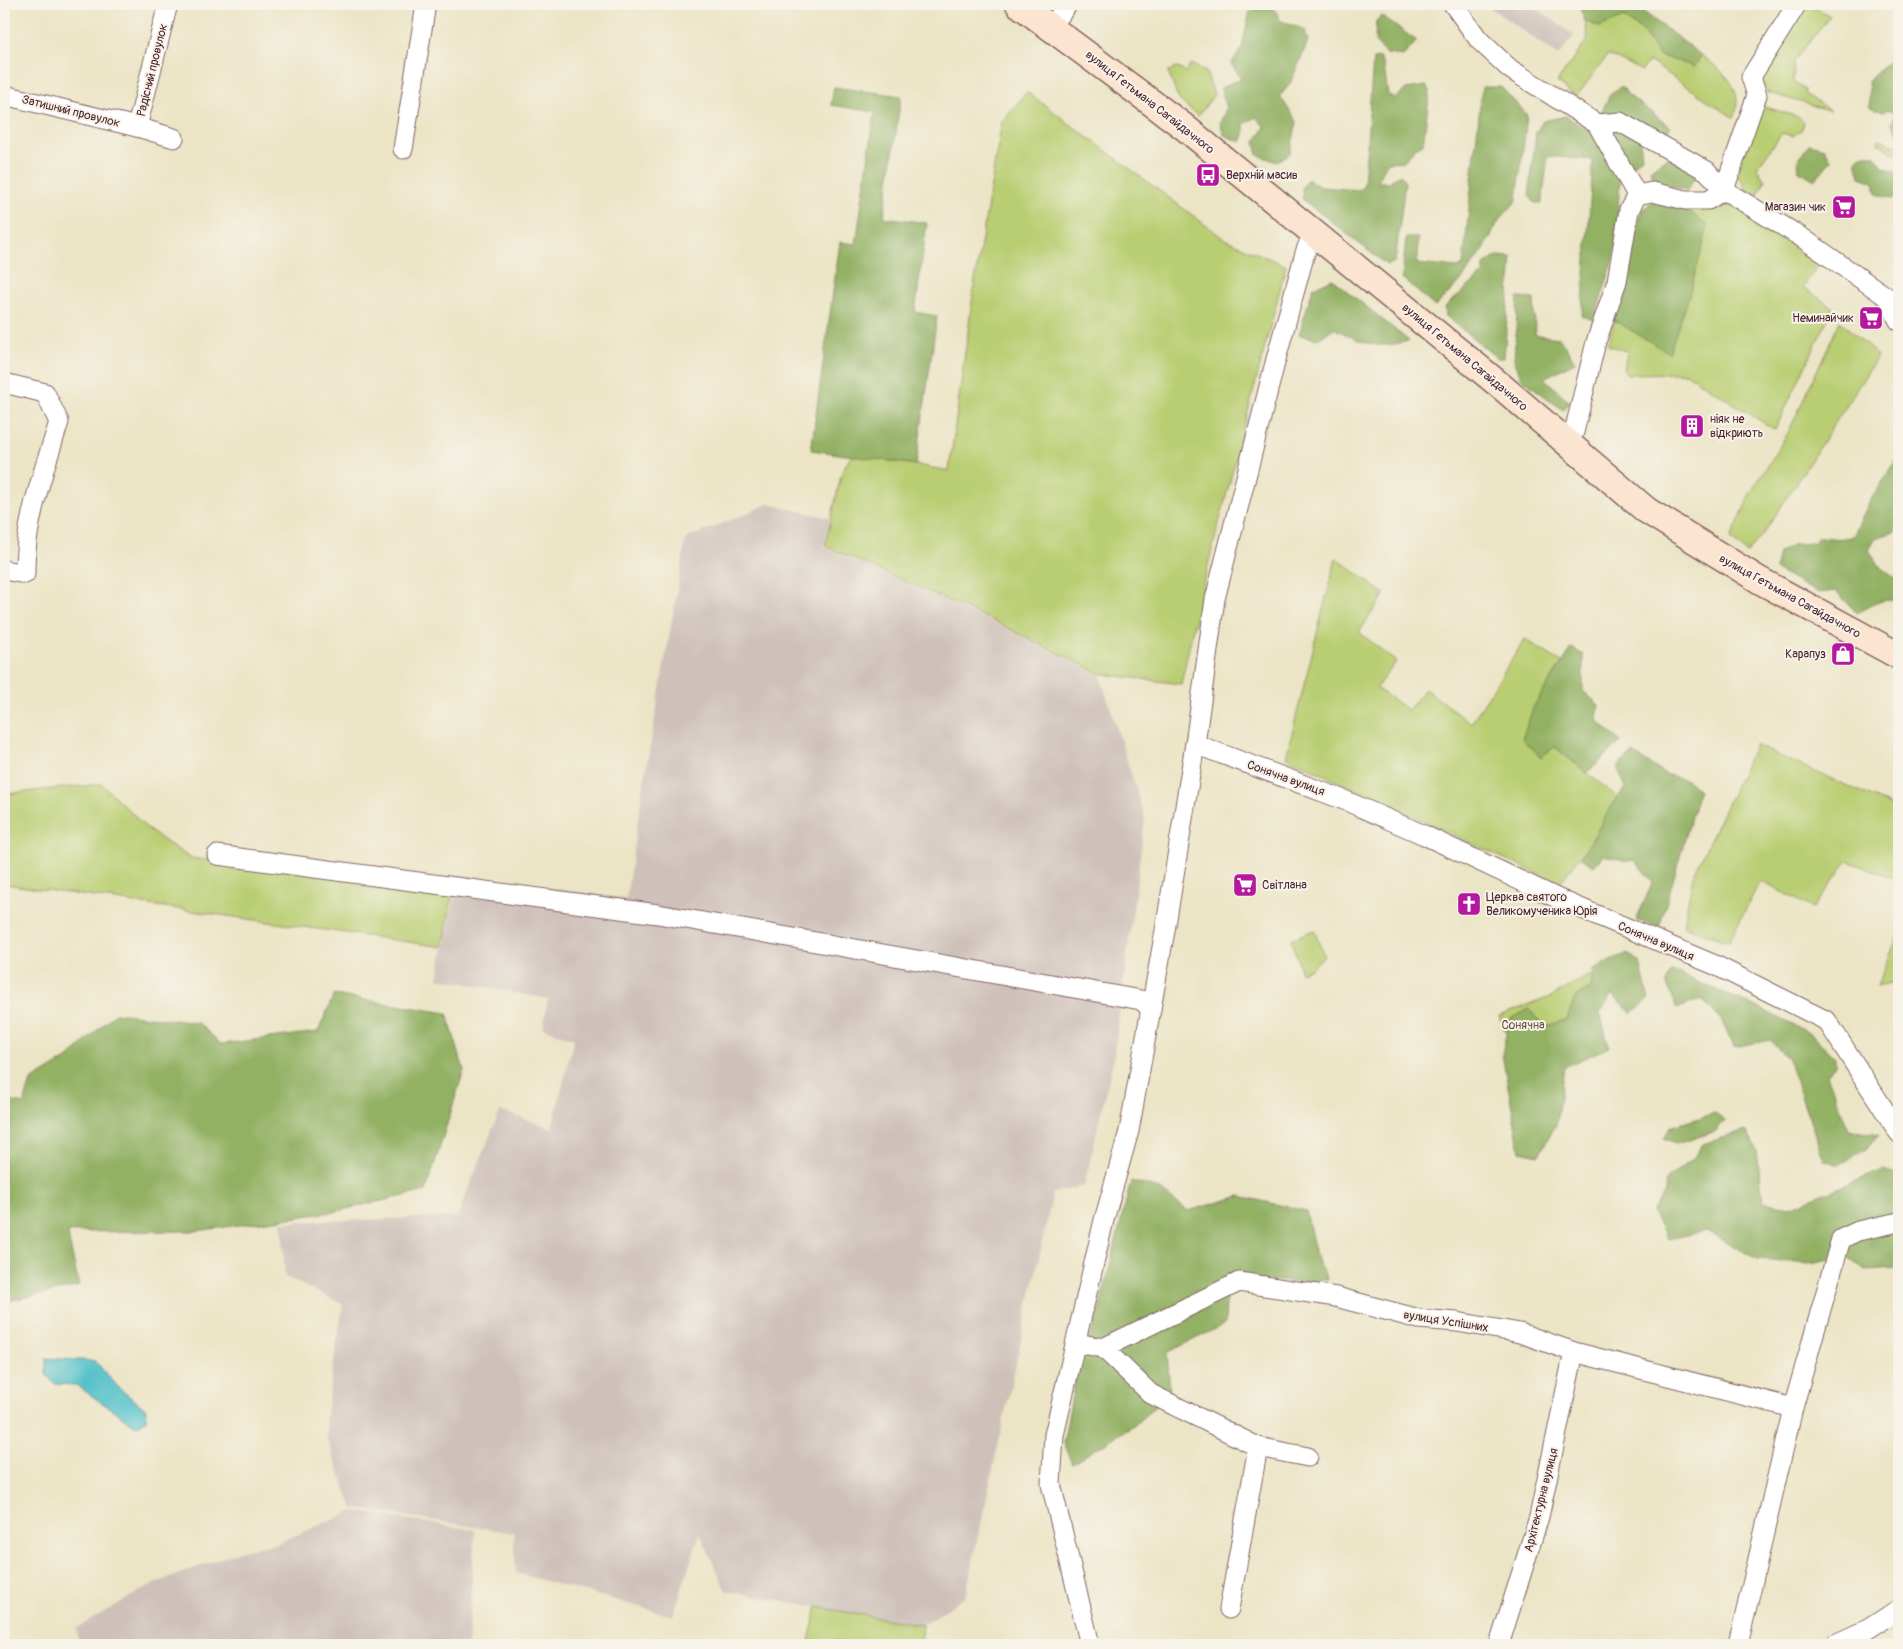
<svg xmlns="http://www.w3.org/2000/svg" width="1903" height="1649" viewBox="0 0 1903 1649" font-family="Pangolin,sans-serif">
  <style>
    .industrial { fill: #cec1b9 }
    .green { fill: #b9ce72; stroke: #82764e }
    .forest { fill: #92b164; stroke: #6e6848 }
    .water { fill: #53c1c9; stroke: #4e707a }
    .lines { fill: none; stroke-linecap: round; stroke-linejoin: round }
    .minor-casing { stroke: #826461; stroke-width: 21 }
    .secondary-casing { stroke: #826461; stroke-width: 29 }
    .minor { stroke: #fff; stroke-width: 19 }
    .secondary { stroke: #fce5d0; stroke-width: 26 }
    .labels { text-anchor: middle; stroke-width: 4; stroke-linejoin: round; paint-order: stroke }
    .street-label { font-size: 12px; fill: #4a1f2b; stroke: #f7f3e8 }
    .poi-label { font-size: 12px; fill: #4a1f2b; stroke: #f7f3e8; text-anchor: start }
    .park-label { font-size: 12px; fill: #664b3d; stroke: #f7f3e8 }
  </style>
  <rect width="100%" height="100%" fill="#f7f3e8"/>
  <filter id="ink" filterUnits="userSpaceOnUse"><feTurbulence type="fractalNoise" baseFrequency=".02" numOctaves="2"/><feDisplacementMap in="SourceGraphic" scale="10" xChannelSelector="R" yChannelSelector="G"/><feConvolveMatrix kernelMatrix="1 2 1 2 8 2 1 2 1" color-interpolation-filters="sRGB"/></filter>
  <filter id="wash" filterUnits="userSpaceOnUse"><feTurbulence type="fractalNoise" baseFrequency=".0096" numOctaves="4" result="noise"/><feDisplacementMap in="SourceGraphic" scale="20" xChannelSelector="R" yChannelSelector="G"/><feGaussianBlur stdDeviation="1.12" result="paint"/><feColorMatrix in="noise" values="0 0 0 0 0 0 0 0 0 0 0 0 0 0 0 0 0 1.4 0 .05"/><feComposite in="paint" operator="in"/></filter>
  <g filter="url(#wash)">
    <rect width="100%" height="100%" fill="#ebe4c5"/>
    <g class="industrial">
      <path d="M 1485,4 L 1530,4 L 1574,35 L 1559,56 Z"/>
      <path d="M 768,504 L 830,518 L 824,547 L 990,621 L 1100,675 L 1145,818 L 1113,1061 L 1084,1186 L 1053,1193 L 965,1597 L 922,1625 L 726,1591 L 700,1533 L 673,1616 L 516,1573 L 514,1533 L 353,1508 L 327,1440 L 325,1420 L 343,1304 L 285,1277 L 282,1222 L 457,1217 L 500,1111 L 552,1128 L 574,1039 L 543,1028 L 548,999 L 438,978 L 459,875 L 626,899 L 639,811 L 686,539 Z"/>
      <path d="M 353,1511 L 475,1530 L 468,1645 L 79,1645 L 77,1628 L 149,1586 L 242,1550 L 275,1544 Z"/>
    </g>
    <g class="green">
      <path d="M 1805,4 L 1810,4 L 1830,16 L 1794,61 L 1793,81 L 1805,90 L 1805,94 L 1831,111 L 1766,92 L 1762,78 Z"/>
      <path d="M 1623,17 L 1643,32 L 1658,55 L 1695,66 L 1701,55 C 1724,72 1745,88 1734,118 L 1649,61 L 1642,71 L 1608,55 L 1576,97 L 1557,82 L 1588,39 L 1585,21 L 1599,27 Z"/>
      <path d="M 1191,64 L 1206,72 L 1214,95 L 1198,116 L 1179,100 L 1168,72 L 1176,67 L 1186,72 Z"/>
      <path d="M 1027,92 L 1223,238 L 1286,266 L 1200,596 L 1181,684 L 1101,674 L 991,620 L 825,546 L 842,471 L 853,453 L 949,471 L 975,280 L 1002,121 Z"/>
      <path d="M 1762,106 L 1799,117 L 1804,122 L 1802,129 L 1793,136 L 1782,133 L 1757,168 L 1765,181 L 1757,196 L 1747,190 L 1737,172 Z"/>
      <path d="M 1879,139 L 1899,146 L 1899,156 L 1878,143 Z"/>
      <path d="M 1652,202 L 1688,210 L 1715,203 L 1743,209 L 1817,266 L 1803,287 L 1833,308 L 1775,430 L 1686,373 L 1627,374 L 1623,368 L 1628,352 L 1608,345 L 1641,211 Z"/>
      <path d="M 1840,321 L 1878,356 L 1766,530 L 1747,553 L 1731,539 L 1751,492 L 1788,433 Z"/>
      <path d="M 1336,558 L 1385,594 L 1359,632 L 1396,662 L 1376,688 L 1408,710 L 1425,689 L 1471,723 L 1525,639 L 1562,663 L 1534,706 L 1555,747 L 1617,797 L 1595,837 L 1559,884 L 1286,757 Z"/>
      <path d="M 1755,745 L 1899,809 L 1899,881 L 1847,861 L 1813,908 L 1760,881 L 1729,942 L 1683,926 L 1693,876 Z"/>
      <path d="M 102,784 L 150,831 L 190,858 L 454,889 L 443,947 L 4,884 L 4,794 Z"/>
      <path d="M 1314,930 L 1324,956 L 1311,968 L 1301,972 L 1291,939 Z"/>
      <path d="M 1899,934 L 1899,981 L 1877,986 Z"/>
      <path d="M 1590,975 L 1604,998 L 1565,1026 L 1512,1047 L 1499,1016 L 1553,996 Z"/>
      <path d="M 817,1607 L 922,1625 L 920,1645 L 808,1645 Z"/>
    </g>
    <g class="forest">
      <path d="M 1582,4 L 1633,4 L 1701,55 L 1695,67 L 1658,55 L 1643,32 L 1624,17 L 1599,27 L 1585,21 L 1580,8 Z"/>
      <path d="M 1268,5 L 1279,14 L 1279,20 L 1305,30 L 1308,41 L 1290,84 L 1280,96 L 1297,122 L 1290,153 L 1277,162 L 1258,155 L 1255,142 L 1265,127 L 1256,117 L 1244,124 L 1244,135 L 1241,142 L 1224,135 L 1220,123 L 1226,109 L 1221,88 L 1241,78 L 1231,64 L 1242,48 L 1250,11 Z"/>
      <path d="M 1381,16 L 1417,41 L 1403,56 L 1386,54 L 1375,42 L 1376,21 Z"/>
      <path d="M 1899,46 L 1899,131 L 1897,132 L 1892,124 L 1895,114 L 1888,110 L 1882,112 L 1870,107 L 1868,81 L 1897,52 Z"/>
      <path d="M 1380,58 L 1384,68 L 1388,95 L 1396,98 L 1406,89 L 1426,86 L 1430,90 L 1423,144 L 1415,148 L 1404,161 L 1388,162 L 1377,181 L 1388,183 L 1400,174 L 1405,182 L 1395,262 L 1387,265 L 1303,200 L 1302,187 L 1308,179 L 1320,187 L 1360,190 L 1364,184 L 1373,59 Z"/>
      <path d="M 1622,86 L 1627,94 L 1670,127 L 1664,140 L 1640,140 L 1642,157 L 1632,166 L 1613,144 L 1598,118 L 1611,93 Z"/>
      <path d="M 834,87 L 901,96 L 884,217 L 927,223 L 915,312 L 937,316 L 916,465 L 811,450 L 840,242 L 856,244 L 875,112 L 831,105 Z"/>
      <path d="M 1482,87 L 1501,87 L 1527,115 L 1517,200 L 1498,222 L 1484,249 L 1461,281 L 1435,307 L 1402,278 L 1406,238 L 1418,238 L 1417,264 L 1458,268 L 1463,265 Z"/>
      <path d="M 1566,116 L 1596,136 L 1620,181 L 1614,259 L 1594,320 L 1582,316 L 1593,160 L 1548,156 L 1542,203 L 1535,203 L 1529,196 L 1536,132 L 1543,121 Z"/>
      <path d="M 1809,144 L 1825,148 L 1831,160 L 1815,180 L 1799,171 L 1798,160 Z"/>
      <path d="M 1671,154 L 1697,174 L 1687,190 L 1654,182 L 1650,170 Z"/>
      <path d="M 1861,155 L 1874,155 L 1884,168 L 1899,172 L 1899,197 L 1891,199 L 1876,194 L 1874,182 L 1860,177 L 1856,161 Z"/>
      <path d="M 1652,202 L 1688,210 L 1708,227 L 1689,296 L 1669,353 L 1614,320 L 1641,211 Z"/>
      <path d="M 1497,256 L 1512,257 L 1504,358 L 1497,358 L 1446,316 L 1445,307 L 1484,273 L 1484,265 Z"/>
      <path d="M 1332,279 L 1409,341 C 1374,349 1366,345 1334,328 L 1318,339 L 1299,335 L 1313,288 Z"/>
      <path d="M 1518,298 L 1534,299 L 1535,335 L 1560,338 L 1575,362 L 1544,378 L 1570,402 L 1563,410 L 1522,379 L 1514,360 Z"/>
      <path d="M 1899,457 L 1899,515 L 1895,532 L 1875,538 L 1869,550 L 1881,568 L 1899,581 L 1899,602 C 1885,596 1869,606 1857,613 L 1836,591 L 1818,593 L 1775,570 L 1779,553 L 1794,544 L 1815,543 L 1817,537 C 1833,537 1837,541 1853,536 L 1870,501 Z"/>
      <path d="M 1572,648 L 1583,655 L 1583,691 L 1599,705 L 1597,720 L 1621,742 L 1587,773 L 1555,747 L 1541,757 L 1522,739 L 1534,706 Z"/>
      <path d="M 1633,753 L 1665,774 L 1687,780 L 1699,791 L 1659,928 L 1636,920 L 1653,882 L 1634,860 L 1627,861 L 1603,855 L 1594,866 L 1581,858 L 1617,797 L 1626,788 L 1617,767 Z"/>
      <path d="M 1628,953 L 1640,963 L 1649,1000 L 1631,1013 L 1612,994 L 1600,1013 L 1609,1047 L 1564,1067 L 1556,1125 L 1539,1155 L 1520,1151 L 1502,1054 L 1509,1020 L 1529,1009 L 1544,1027 L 1567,1019 L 1575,997 L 1591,989 L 1593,969 Z"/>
      <path d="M 1672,971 L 1761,1009 L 1811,1034 L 1835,1057 L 1835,1065 L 1827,1075 L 1849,1130 L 1879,1135 L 1866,1149 L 1839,1165 L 1824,1160 L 1788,1059 L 1770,1040 L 1734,1047 L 1722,1021 L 1702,999 L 1677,1009 L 1666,982 Z"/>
      <path d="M 334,995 L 447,1013 L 464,1070 L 426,1191 L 333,1212 L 196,1231 L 67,1232 L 79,1286 L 4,1302 L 4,1100 L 24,1104 L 31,1081 L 67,1059 L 115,1013 L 198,1023 L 221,1044 L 318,1032 Z"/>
      <path d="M 1715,1113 L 1725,1120 L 1716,1131 L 1677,1144 L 1664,1138 L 1670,1127 Z"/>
      <path d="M 1746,1130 L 1757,1151 L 1763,1202 L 1790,1207 L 1883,1170 L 1896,1174 L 1899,1186 L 1899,1268 L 1866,1270 L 1846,1256 L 1811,1263 L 1757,1259 L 1707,1231 L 1668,1239 L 1652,1212 L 1665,1192 L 1666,1180 L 1694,1157 L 1703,1144 Z"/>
      <path d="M 1131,1181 L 1159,1189 L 1188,1211 L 1240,1196 L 1306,1211 L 1317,1260 L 1328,1280 L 1302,1282 L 1227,1279 L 1225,1324 L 1167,1353 L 1170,1391 L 1138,1422 L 1072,1464 L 1063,1443 L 1078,1366 L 1097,1318 Z"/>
    </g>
    <path class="water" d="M 46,1358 L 95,1361 L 120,1389 L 147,1410 L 146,1420 L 136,1426 L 76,1385 L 55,1384 L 46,1375 Z"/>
  </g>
  <g filter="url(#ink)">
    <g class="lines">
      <defs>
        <g id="minor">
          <path d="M 168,4 L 137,127 L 174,138"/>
          <path d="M 1453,4 L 1479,40 L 1510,69 L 1597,124 L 1637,195"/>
          <path d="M 1052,26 L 1068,4"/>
          <path d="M 4,95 L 137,127"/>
          <path d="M 1597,124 L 1620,122 L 1707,171 L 1724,190 L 1801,237 L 1887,297 L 1899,321"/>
          <path d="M 403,149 L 426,4"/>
          <path d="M 4,383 L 45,393 L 59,422 C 44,471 24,523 25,574 L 4,570"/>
          <path d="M 1567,444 L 1574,432 L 1596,342 L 1617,281 L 1629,210 L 1637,195 L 1652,192 L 1686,200 L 1708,200 L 1724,190 L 1757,95 L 1751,77 L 1797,4"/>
          <path d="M 1195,744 L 1344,800 L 1424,835 L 1561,900 L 1715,965 L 1827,1021 L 1899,1133"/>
          <path d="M 217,855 L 658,914 L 1141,1000 L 1151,1009"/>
          <path d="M 1077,1343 L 1103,1348 L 1239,1282 L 1336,1297 L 1419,1319 L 1457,1322 L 1520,1333 L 1574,1352 L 1793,1408"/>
          <path d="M 1103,1348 L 1151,1394 L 1258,1447 L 1308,1457"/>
          <path d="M 1229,1609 L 1258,1447"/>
          <path d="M 1090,1645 L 1051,1484 L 1054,1435 L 1104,1220 L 1129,1131 L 1166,925 L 1195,744 L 1215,599 L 1276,359 L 1305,253 L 1313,232"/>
          <path d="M 1499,1645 L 1539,1517 L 1574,1352"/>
          <path d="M 1738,1645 L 1793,1408 L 1841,1239 L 1858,1231 L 1899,1222"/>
          <path d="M 1833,1645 L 1868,1629 L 1899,1609"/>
        </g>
        <path id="secondary" d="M 1019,4 L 1183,126 L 1502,387 L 1646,510 L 1759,580 L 1899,656"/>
      </defs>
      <use href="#minor" class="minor-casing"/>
      <use href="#secondary" class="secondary-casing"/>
      <use href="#minor" class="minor"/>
      <use href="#secondary" class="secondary"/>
    </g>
  </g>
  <defs>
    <symbol id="bus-square" viewBox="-11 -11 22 22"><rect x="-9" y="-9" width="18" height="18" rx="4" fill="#b5179e" stroke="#f7f3e8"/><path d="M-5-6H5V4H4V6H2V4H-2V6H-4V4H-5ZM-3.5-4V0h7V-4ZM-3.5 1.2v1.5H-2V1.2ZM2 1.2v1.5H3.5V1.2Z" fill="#fff"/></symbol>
    <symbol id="supermarket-square" viewBox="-11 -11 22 22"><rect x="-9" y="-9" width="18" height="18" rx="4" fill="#b5179e" stroke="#f7f3e8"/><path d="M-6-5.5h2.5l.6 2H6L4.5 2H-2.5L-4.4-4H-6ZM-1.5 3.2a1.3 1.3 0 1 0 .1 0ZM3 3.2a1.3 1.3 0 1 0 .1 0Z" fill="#fff"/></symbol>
    <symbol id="building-square" viewBox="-11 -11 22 22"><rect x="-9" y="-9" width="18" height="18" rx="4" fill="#b5179e" stroke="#f7f3e8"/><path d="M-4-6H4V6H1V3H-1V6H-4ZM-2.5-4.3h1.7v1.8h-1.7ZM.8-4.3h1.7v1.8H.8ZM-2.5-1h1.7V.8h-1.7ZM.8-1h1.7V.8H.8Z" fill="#fff"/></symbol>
    <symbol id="shop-square" viewBox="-11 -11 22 22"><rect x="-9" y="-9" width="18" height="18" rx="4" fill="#b5179e" stroke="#f7f3e8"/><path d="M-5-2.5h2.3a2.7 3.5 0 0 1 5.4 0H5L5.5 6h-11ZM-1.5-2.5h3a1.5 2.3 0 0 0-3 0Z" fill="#fff"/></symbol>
    <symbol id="church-square" viewBox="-11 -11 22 22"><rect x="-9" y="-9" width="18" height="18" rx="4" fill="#b5179e" stroke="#f7f3e8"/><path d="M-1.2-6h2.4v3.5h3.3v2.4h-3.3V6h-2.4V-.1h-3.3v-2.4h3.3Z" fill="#fff"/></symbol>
  </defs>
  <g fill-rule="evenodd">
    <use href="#bus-square" x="1194" y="161" width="28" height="28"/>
    <use href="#supermarket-square" x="1830" y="193" width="28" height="28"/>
    <use href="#supermarket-square" x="1857" y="304" width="28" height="28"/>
    <use href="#building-square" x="1678" y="412" width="28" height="28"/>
    <use href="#shop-square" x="1829" y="640" width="28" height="28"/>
    <use href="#supermarket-square" x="1231" y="871" width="28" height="28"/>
    <use href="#church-square" x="1455" y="890" width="28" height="28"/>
  </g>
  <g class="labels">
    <g class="street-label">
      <text transform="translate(152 70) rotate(-76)" y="4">Радісний провулок</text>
      <text transform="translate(1150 102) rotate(38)" y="4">вулиця Гетьмана Сагайдачного</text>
      <text transform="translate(71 111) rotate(14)" y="4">Затишний провулок</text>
      <text transform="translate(1465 357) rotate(40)" y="4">вулиця Гетьмана Сагайдачного</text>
      <text transform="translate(1790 596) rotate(29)" y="4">вулиця Гетьмана Сагайдачного</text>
      <text transform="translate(1286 778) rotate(20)" y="4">Сонячна вулиця</text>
      <text transform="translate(1656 941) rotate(23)" y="4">Сонячна вулиця</text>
      <text transform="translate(1446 1321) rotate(9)" y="4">вулиця Успішних</text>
      <text transform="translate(1541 1500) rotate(-76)" y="4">Архітектурна вулиця</text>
    </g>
    <g class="poi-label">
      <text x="1226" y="179">Верхній масив</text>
      <text x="1826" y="211" text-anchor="end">Магазин чик</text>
      <text x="1854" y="322" text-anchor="end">Неминайчик</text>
      <text x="1710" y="423">ніяк не<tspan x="1710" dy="14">відкриють</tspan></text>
      <text x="1826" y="658" text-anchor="end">Карапуз</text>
      <text x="1262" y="889">Світлана</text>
      <text x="1486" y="901">Церква святого<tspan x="1486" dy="14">Великомученика Юрія</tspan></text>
    </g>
    <g class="park-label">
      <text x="1523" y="1029">Сонячна</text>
    </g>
  </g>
  <rect width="1903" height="1649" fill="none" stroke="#f7f3e8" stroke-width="20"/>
</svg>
